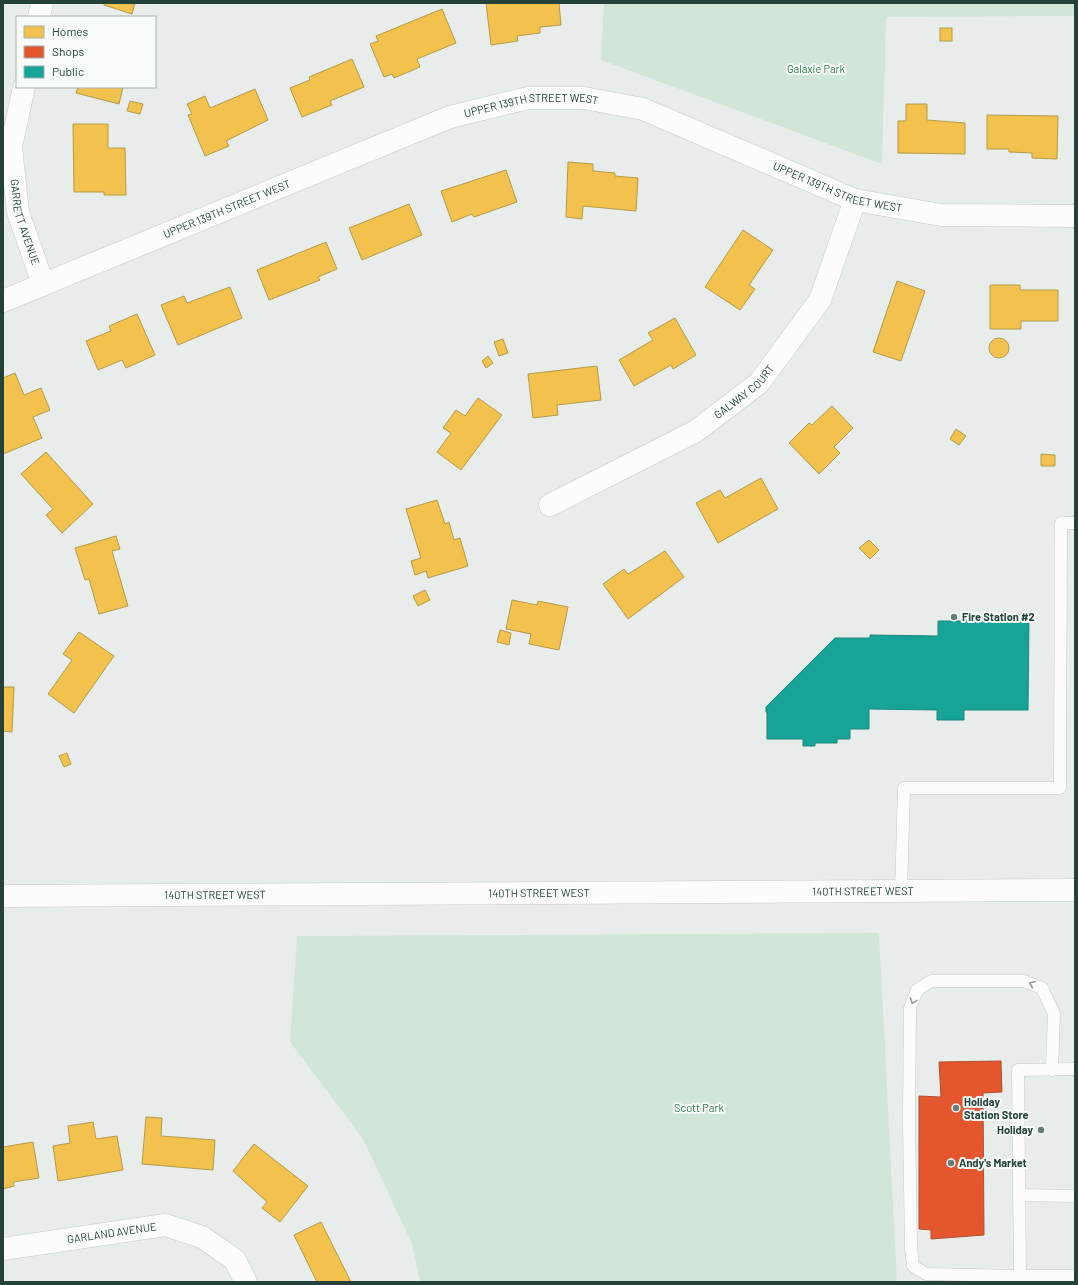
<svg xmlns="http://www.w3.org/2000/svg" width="1078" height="1285" viewBox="0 0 1078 1285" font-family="Barlow,sans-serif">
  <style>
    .green { fill: #d1e6d8 }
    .homes { fill: #f2c14e; stroke: #b49b48 }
    .shops { fill: #e4572e; stroke: #aa5132 }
    .public { fill: #17a398; stroke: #1b867c }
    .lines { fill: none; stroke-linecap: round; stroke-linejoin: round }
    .service-casing { stroke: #c5cac8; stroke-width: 13 }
    .minor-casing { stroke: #c5cac8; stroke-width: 23 }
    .tertiary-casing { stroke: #c5cac8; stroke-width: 23 }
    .service { stroke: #fcfcfc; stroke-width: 12 }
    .minor { stroke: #fcfcfc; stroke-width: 22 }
    .tertiary { stroke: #fcfcfc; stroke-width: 22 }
    .oneway { stroke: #909f9b }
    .poi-dot { fill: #697e78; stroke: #f7fbf9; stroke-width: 1.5 }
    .labels { text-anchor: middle; stroke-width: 4; stroke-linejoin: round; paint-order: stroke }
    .park-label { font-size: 11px; fill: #2d7a4b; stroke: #f7fbf9 }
    .street-label { font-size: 11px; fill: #24423a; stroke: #f7fbf9 }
    .poi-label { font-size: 11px; font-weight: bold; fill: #24423a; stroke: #f7fbf9; text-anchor: start }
  </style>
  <rect width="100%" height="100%" fill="#e8edeb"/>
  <g class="green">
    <path d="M 604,3 L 1075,3 L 1075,16 L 886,17 L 882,164 L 601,60 Z"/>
    <path d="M 879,933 L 897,1282 L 420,1282 L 412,1244 L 363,1139 L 290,1042 L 297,936 Z"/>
  </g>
  <g class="homes">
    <path d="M 104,3 L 135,3 L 132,14 L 104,5 Z"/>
    <path d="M 486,3 L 559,3 L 561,25 L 540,27 L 540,33 L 517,36 L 518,41 L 491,45 Z"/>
    <path d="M 442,9 L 456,43 L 417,59 L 420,67 L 394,78 L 392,74 L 384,77 L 370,44 L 378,41 L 376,36 Z"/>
    <rect x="940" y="28" width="12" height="13"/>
    <path d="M 352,59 L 364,87 L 330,101 L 332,105 L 302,117 L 290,88 L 310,80 L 309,77 Z"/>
    <path d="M 78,87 L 123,87 L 119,104 L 76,93 Z"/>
    <path d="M 255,89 L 268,120 L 226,141 L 229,146 L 205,156 L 188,115 L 192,114 L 187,104 L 205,96 L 210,108 Z"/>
    <path d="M 130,101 L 143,104 L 140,114 L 127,111 Z"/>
    <path d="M 906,104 L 927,104 L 927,120 L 965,123 L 965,154 L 898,153 L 898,121 L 906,121 Z"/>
    <path d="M 987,115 L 1058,116 L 1057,159 L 1032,158 L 1032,153 L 1009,152 L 1009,149 L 987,149 Z"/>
    <path d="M 73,124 L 108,124 L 108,148 L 125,148 L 126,195 L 104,195 L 104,192 L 74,192 Z"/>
    <path d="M 568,162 L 593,164 L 593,171 L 615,173 L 615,176 L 638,178 L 636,211 L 583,206 L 582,219 L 566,217 Z"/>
    <path d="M 506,170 L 517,202 L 474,217 L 472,214 L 452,222 L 441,191 Z"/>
    <path d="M 409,204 L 422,235 L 362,260 L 349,228 Z"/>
    <path d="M 743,230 L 773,250 L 749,285 L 755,289 L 740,310 L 705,287 Z"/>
    <path d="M 326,242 L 337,269 L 318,277 L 320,280 L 269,300 L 257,270 Z"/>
    <path d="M 897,281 L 925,291 L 901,361 L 873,352 Z"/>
    <path d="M 990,285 L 1020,285 L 1020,290 L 1058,290 L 1058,321 L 1021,321 L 1021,329 L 990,329 Z"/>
    <path d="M 230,287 L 242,318 L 178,345 L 161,305 L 184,296 L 187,303 Z"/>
    <path d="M 137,314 L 155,355 L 126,368 L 122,360 L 98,370 L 86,341 L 111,331 L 109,326 Z"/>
    <path d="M 675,318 L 696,355 L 673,369 L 671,365 L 634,386 L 619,360 L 653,340 L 648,333 Z"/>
    <circle cx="999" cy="348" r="10"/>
    <path d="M 503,339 L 508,353 L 499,356 L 494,342 Z"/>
    <path d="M 488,356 L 493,363 L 486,368 L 482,361 Z"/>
    <path d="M 597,366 L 601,400 L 557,405 L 558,415 L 533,418 L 528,374 Z"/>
    <path d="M 15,373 L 24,395 L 41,388 L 50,410 L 33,417 L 42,438 L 3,454 L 3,378 Z"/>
    <path d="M 478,398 L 502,415 L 461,470 L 437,452 L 451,433 L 443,428 L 456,410 L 465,416 Z"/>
    <path d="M 832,406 L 853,428 L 834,447 L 840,453 L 819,474 L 789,443 L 809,423 L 812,425 Z"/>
    <path d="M 956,429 L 966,436 L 959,445 L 950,439 Z"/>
    <path d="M 46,452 L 93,504 L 62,533 L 46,515 L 53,509 L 21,474 Z"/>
    <path d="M 1041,454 L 1055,455 L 1055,466 L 1041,466 Z"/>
    <path d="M 761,478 L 778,509 L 718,543 L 696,503 L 720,490 L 725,498 Z"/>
    <path d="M 437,500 L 445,524 L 449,522 L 454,540 L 460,538 L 468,566 L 428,578 L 426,571 L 415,575 L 411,561 L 421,558 L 406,509 Z"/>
    <path d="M 116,536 L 120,549 L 112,551 L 128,606 L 99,614 L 89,579 L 85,580 L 75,548 Z"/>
    <path d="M 869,540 L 879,550 L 870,559 L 859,548 Z"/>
    <path d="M 665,551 L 684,577 L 628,619 L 603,584 L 624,569 L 628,574 Z"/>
    <path d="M 425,590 L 430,600 L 418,606 L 413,596 Z"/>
    <path d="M 512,600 L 537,605 L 538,601 L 568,607 L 559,650 L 529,644 L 531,634 L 506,629 Z"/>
    <path d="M 500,630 L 511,633 L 509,645 L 497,642 Z"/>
    <path d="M 79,632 L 114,656 L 74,713 L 48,694 L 72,660 L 63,654 Z"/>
    <path d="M 3,687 L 14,687 L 12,732 L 3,731 Z"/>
    <path d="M 67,753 L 71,764 L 64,767 L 59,756 Z"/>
    <path d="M 146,1117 L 162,1118 L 161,1136 L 215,1140 L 213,1170 L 142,1164 Z"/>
    <path d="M 93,1122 L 96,1139 L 117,1136 L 123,1170 L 58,1181 L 53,1146 L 70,1143 L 68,1126 Z"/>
    <path d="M 33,1142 L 39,1178 L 13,1182 L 14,1186 L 3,1189 L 3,1147 Z"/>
    <path d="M 254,1144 L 308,1186 L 280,1222 L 262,1208 L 267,1202 L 233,1171 Z"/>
    <path d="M 321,1222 L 351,1282 L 317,1282 L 294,1235 Z"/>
  </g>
  <path class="shops" d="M 1001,1061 L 1002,1092 L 983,1093 L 984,1235 L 931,1239 L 931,1230 L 919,1229 L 919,1096 L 941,1097 L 939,1062 Z"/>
  <path class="public" d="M 964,615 L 1029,615 L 1028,710 L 964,710 L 964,720 L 937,720 L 937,710 L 869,709 L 869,729 L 850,729 L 850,739 L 837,739 L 837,743 L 815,743 L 815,746 L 803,746 L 803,739 L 767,739 L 767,712 L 766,712 L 766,707 L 835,638 L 870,638 L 870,635 L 938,636 L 938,621 L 964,621 Z"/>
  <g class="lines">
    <defs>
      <g id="service">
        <path d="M 901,892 L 904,788 L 1060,788 L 1061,523 L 1075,523"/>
        <path d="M 1075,1069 L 1018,1070 L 1020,1276 L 1075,1276"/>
        <path d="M 1019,1195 L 1075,1196"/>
        <path d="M 1020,1276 L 926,1274 L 913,1266 L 911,1248 L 909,1122 L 910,1008 L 917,990 L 931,981 L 1024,981 L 1042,988 L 1054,1014 L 1052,1070"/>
      </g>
      <g id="minor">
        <path d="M 39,17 L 42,3"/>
        <path id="s1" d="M 24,87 L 11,147 L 18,212 L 43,284"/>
        <path id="s2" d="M 3,301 L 450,117 L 528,98 L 584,98 L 643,109 L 855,200 L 941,215 L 1075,216"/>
        <path id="s3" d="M 550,505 L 696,431 L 759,383 L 820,300 L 855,200"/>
        <path id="s4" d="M 3,1249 L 165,1225 L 202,1237 L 235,1260 L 246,1282"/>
      </g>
      <g id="tertiary">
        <path id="s5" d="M 3,896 L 1075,890"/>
      </g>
    </defs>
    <use href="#service" class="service-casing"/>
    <use href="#minor" class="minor-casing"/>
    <use href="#tertiary" class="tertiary-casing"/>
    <use href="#service" class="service"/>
    <use href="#minor" class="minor"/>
    <use href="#tertiary" class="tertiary"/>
  </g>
  <defs><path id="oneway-chevron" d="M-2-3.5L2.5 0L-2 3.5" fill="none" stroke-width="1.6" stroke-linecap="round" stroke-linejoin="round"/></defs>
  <g class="oneway">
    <use href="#oneway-chevron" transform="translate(1032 984) rotate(-159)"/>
    <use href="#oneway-chevron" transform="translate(913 1001) rotate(110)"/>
  </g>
  <g class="poi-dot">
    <circle cx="954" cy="617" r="4"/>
    <circle cx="956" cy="1108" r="4"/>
    <circle cx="1041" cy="1130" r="4"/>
    <circle cx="951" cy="1163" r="4"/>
  </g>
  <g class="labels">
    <g class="park-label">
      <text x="816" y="73">Galaxie Park</text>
      <text x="699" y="1112">Scott Park</text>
    </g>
    <g class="street-label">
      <text dy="4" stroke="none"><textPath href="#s2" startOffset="566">UPPER 139TH STREET WEST</textPath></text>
      <text dy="4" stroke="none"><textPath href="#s2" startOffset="890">UPPER 139TH STREET WEST</textPath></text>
      <text dy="4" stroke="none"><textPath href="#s2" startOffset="242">UPPER 139TH STREET WEST</textPath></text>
      <text dy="4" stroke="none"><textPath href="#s1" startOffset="138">GARRETT AVENUE</textPath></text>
      <text dy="4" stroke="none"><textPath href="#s3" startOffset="226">GALWAY COURT</textPath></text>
      <text dy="4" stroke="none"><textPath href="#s5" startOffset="860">140TH STREET WEST</textPath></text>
      <text dy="4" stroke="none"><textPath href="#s5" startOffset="536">140TH STREET WEST</textPath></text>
      <text dy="4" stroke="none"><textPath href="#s5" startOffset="212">140TH STREET WEST</textPath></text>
      <text dy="4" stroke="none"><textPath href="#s4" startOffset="110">GARLAND AVENUE</textPath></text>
    </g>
    <g class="poi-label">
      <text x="962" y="621">Fire Station #2</text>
      <text x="964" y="1106">Holiday<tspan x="964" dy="13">Station Store</tspan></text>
      <text x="1033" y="1134" text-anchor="end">Holiday</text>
      <text x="959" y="1167">Andy's Market</text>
    </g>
  </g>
  <rect width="1078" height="1285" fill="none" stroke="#24423a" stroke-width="8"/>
  <rect x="16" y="16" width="140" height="72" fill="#f7fbf9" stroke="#a3b1ad"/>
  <rect x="24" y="26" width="20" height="12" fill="#f2c14e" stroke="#a3b1ad"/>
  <text x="52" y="36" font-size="12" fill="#24423a">Homes</text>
  <rect x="24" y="46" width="20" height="12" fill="#e4572e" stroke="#a3b1ad"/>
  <text x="52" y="56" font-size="12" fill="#24423a">Shops</text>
  <rect x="24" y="66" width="20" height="12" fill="#17a398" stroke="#a3b1ad"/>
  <text x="52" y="76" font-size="12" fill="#24423a">Public</text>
</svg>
